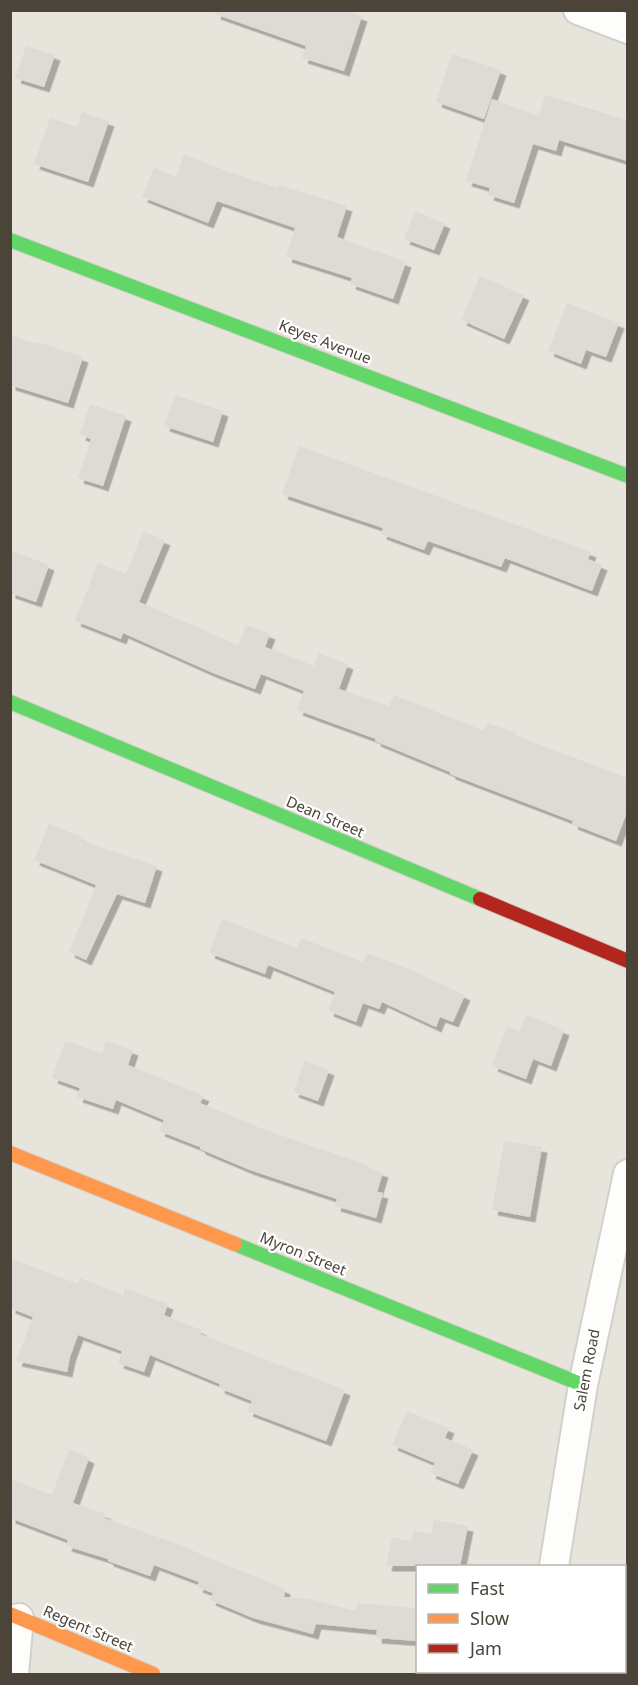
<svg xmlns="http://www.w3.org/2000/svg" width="638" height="1685" viewBox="0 0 638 1685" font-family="'Noto Sans',sans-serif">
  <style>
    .residential { fill: #e7e4dc; fill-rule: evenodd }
    .building { fill: #dedbd6; filter: url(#shadow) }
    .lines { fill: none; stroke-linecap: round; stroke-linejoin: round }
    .street-casing { stroke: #d2d0cb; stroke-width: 32 }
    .fast-casing { stroke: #d3cfc5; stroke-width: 16 }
    .slow-casing { stroke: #d3cfc5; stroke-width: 16 }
    .jam-casing { stroke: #d3cfc5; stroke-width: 16 }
    .street { stroke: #fdfdfc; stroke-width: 28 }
    .fast { stroke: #63d668; stroke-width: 14 }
    .slow { stroke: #ff974d; stroke-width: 14 }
    .jam { stroke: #b3261e; stroke-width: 14 }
    .labels { text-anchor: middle; stroke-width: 4.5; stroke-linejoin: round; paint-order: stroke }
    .street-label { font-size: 15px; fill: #4b4439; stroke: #fff }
  </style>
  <defs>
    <filter id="shadow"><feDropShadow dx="5.5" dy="5.5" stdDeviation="0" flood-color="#0004"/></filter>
  </defs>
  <rect width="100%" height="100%" fill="#f4f2ee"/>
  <path class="residential" d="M 11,11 L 627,11 L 627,1674 L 11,1674 ZM 418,1566 L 624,1566 L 624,1672 L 418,1672 Z"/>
  <g class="building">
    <path d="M 216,10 L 345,10 L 362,16 L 344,71 L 302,58 L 306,46 L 215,14 Z"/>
    <path d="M 26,46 L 55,55 L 44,87 L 15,78 Z"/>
    <path d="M 452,54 L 501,70 L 484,119 L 436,102 Z"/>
    <path d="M 545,95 L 627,120 L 627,161 L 559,140 L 556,151 L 533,144 L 514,203 L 488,195 L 490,188 L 466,181 L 492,99 L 539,116 Z"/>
    <path d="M 82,112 L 109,121 L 88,182 L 34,164 L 50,118 L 77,127 Z"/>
    <path d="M 184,154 L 229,172 L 278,188 L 279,185 L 347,206 L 337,237 L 406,262 L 393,299 L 350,284 L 352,278 L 286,257 L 295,228 L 217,201 L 208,223 L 142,197 L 154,168 L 176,177 Z"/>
    <path d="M 415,211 L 445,223 L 434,250 L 404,239 Z"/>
    <path d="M 480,276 L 524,295 L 504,339 L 461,320 Z"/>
    <path d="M 567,303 L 619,323 L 606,357 L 586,350 L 581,364 L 548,351 Z"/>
    <path d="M 10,335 L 37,344 L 38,342 L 83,357 L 68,403 L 10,385 Z"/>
    <path d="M 175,395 L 223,411 L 213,442 L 164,426 Z"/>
    <path d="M 90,404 L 126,416 L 103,486 L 78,478 L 91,439 L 80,435 Z"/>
    <path d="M 299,446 L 591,552 L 588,559 L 602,565 L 592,591 L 505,558 L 501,567 L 428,541 L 424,550 L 381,534 L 383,528 L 282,494 Z"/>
    <path d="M 143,531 L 165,540 L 139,602 L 238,645 L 246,625 L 270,634 L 265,647 L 314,666 L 318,653 L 348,664 L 339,689 L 389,706 L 394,695 L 484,731 L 487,723 L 516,733 L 515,735 L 627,778 L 627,812 L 616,841 L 572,824 L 573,821 L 450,774 L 450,772 L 375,741 L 376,739 L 297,710 L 304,691 L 261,674 L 255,689 L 213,673 L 123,633 L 121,639 L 75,621 L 98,563 L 126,574 Z"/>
    <path d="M 10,550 L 49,565 L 36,602 L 10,593 Z"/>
    <path d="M 49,824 L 84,838 L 82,841 L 157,866 L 145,903 L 117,894 L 86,960 L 69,952 L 96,885 L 34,860 Z"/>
    <path d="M 222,919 L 297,948 L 301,938 L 363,962 L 367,953 L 409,969 L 465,995 L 453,1022 L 440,1017 L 436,1027 L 382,1002 L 379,1009 L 363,1003 L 356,1022 L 328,1011 L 335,992 L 268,965 L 265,974 L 209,953 Z"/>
    <path d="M 526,1015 L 564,1030 L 551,1066 L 533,1059 L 526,1079 L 492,1066 L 507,1026 L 520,1031 Z"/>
    <path d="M 65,1041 L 102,1053 L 106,1041 L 133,1050 L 128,1065 L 204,1096 L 200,1103 L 260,1128 L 367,1165 L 367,1167 L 383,1172 L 377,1192 L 383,1193 L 376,1218 L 335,1206 L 337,1199 L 250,1170 L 200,1149 L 200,1147 L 159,1131 L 164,1120 L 116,1100 L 113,1109 L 77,1097 L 80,1088 L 52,1078 Z"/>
    <path d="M 305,1061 L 329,1070 L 318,1101 L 293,1092 Z"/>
    <path d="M 504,1141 L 542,1147 L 530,1217 L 492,1210 Z"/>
    <path d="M 10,1258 L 78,1284 L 80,1278 L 123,1295 L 125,1288 L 168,1304 L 164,1315 L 201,1330 L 200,1334 L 345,1390 L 326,1441 L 247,1411 L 252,1401 L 219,1388 L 220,1384 L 150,1355 L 144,1372 L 118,1363 L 122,1351 L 78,1335 L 70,1357 L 67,1372 L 16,1361 L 33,1317 L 10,1308 Z"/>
    <path d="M 407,1411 L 449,1428 L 445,1438 L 473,1450 L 458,1484 L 430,1473 L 435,1463 L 392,1445 Z"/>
    <path d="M 69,1449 L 89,1458 L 73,1503 L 106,1514 L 104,1518 L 172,1542 L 285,1589 L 284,1597 L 310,1599 L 356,1611 L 357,1603 L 417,1608 L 417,1641 L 376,1638 L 377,1630 L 316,1624 L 313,1634 L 253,1618 L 210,1600 L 213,1593 L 197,1587 L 199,1582 L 154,1565 L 150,1576 L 108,1561 L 108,1559 L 66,1546 L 68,1540 L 10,1518 L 10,1479 L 52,1495 Z"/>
    <path d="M 434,1520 L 468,1526 L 460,1566 L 386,1566 L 392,1537 L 411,1541 L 414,1531 L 431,1534 Z"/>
  </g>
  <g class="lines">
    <defs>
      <g id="street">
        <path d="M 578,10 L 628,29"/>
        <path d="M 554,1566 L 583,1385 L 628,1174"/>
        <path d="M 14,1674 L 19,1618"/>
        <path d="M 537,1674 L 537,1672"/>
      </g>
      <g id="fast">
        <path d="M 10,240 L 628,476"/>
        <path d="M 10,702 L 480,899"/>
        <path d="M 235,1244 L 583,1385"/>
      </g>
      <g id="slow">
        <path d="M 10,1153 L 235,1244"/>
        <path d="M 10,1614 L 153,1674"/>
      </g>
      <path id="jam" d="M 480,899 L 628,961"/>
    </defs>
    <use href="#street" class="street-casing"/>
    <use href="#fast" class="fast-casing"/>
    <use href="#slow" class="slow-casing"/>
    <use href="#jam" class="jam-casing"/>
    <use href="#street" class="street"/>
    <use href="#fast" class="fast"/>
    <use href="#slow" class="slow"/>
    <use href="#jam" class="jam"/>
  </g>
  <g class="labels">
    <g class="street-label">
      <text transform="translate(325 342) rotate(21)" y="5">Keyes Avenue</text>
      <text transform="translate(325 817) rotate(23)" y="5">Dean Street</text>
      <text transform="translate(303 1254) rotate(22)" y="5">Myron Street</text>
      <text transform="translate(587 1370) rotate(-79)" y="5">Salem Road</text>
      <text transform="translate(88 1629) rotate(23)" y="5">Regent Street</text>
    </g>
  </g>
  <rect width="638" height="1685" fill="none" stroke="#4b4439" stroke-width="24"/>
  <rect x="416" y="1565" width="210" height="108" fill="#ffffff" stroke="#b7b4b0" stroke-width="1.5"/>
  <rect x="428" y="1584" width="30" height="9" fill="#63d668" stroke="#b7b4b0" stroke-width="1.5"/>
  <text x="470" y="1595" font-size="18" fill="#4b4439">Fast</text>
  <rect x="428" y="1614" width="30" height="9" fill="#ff974d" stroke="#b7b4b0" stroke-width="1.5"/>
  <text x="470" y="1625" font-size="18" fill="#4b4439">Slow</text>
  <rect x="428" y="1644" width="30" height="9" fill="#b3261e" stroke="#b7b4b0" stroke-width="1.5"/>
  <text x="470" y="1655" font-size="18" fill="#4b4439">Jam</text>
</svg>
